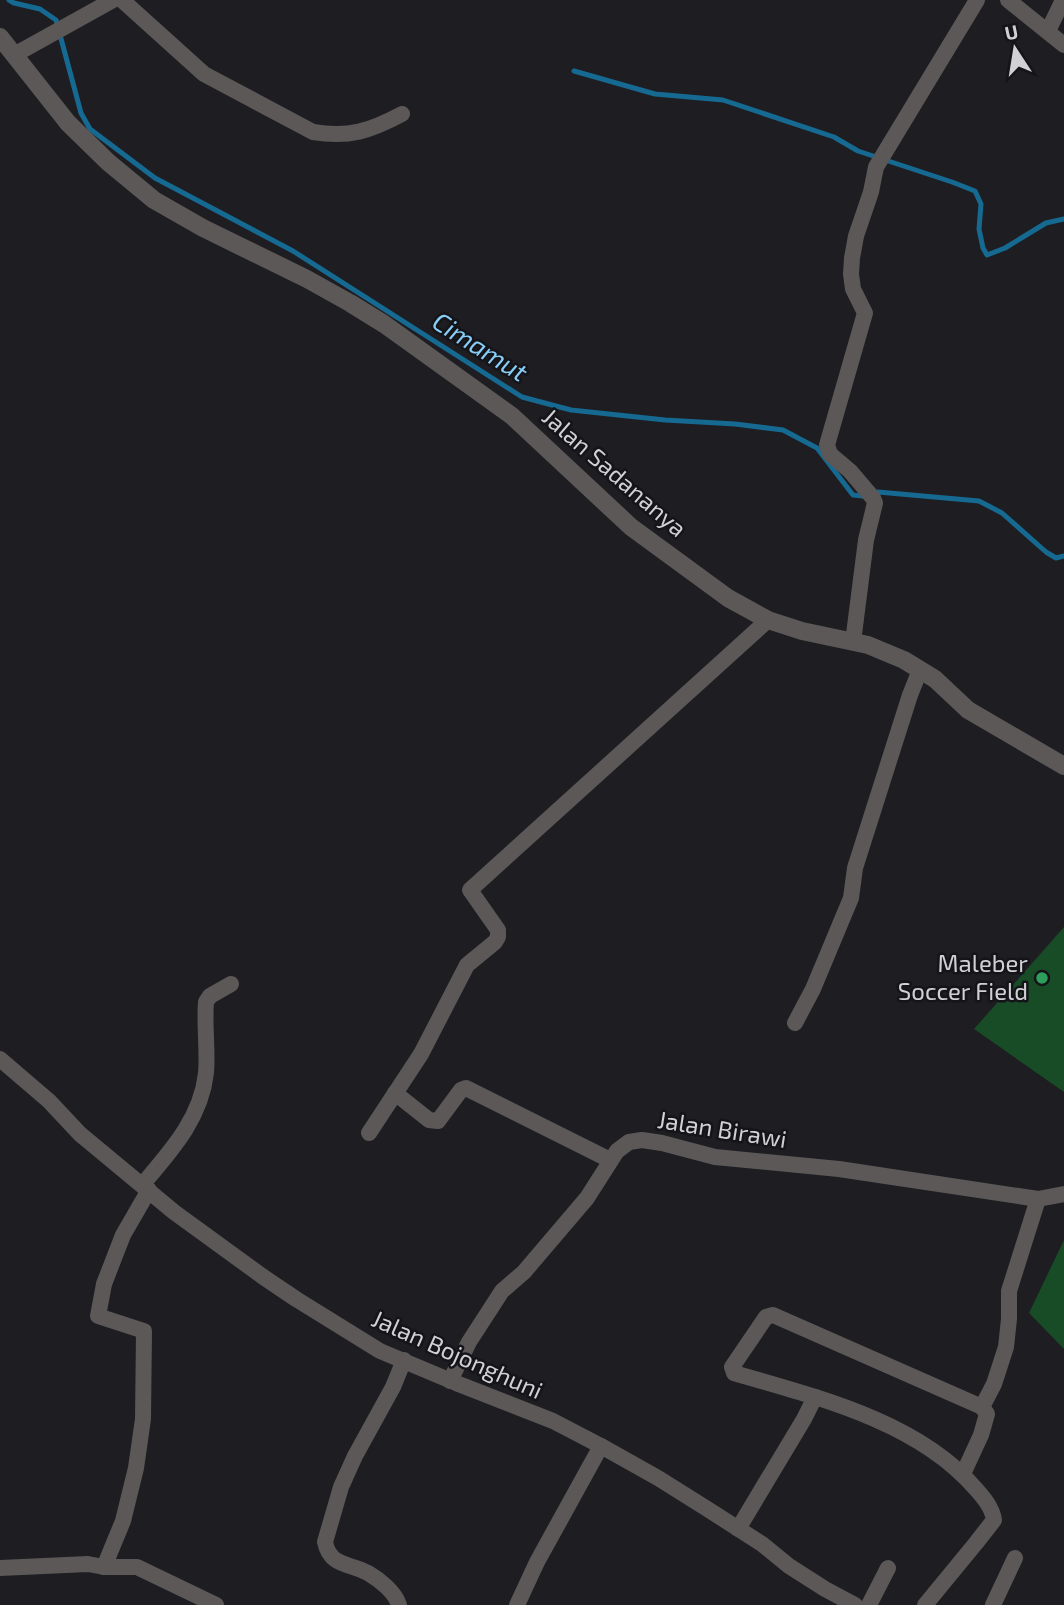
<svg xmlns="http://www.w3.org/2000/svg" width="1064" height="1605" viewBox="0 0 1064 1605" font-family="'Exo 2',sans-serif">
  <style>
    .green { fill: #174c27 }
    .lines { fill: none; stroke-linecap: round; stroke-linejoin: round }
    .stream { stroke: #166991; stroke-width: 5 }
    .minor { stroke: #5b5857; stroke-width: 16 }
    .tertiary { stroke: #5b5857; stroke-width: 18 }
    .leisure-dot { fill: #2e9e5b; stroke: #141419; stroke-width: 2.5 }
    .labels { text-anchor: middle; stroke-width: 5; stroke-linejoin: round; paint-order: stroke }
    .street-label { font-size: 24px; fill: #d1d1d5; stroke: #141419 }
    .poi-label { font-size: 24px; fill: #d1d1d5; stroke: #141419; text-anchor: end }
    .water-label { font-size: 26px; font-style: italic; fill: #87cdf6; stroke: #141419 }
  </style>
  <rect width="100%" height="100%" fill="#1d1d22"/>
  <g class="green">
    <path d="M 1064,927 L 1064,1092 L 974,1029 Z"/>
    <path d="M 1064,1240 L 1064,1349 L 1029,1313 Z"/>
  </g>
  <g class="lines">
    <g class="stream">
      <path d="M 9,0 L 14,3 L 40,9 L 56,20 L 81,113 L 90,129 L 155,178 L 293,251 L 522,397 L 571,410 L 665,420 L 735,424 L 783,430 L 817,448 L 853,495 L 862,496 L 878,492 L 979,501 L 1002,513 L 1046,552 L 1056,558 L 1064,556"/>
      <path d="M 574,71 L 655,94 L 723,100 L 834,137 L 858,151 L 952,182 L 975,191 L 981,204 L 979,229 L 983,248 L 987,255 L 1005,248 L 1046,223 L 1064,219"/>
    </g>
    <g class="minor">
      <path d="M 122,0 L 204,74 L 313,132 C 349,138 370,131 402,114"/>
      <path d="M 1008,0 L 1064,45"/>
      <path d="M 1048,31 L 1063,0"/>
      <path d="M 14,55 L 113,0"/>
      <path d="M 853,642 L 866,540 L 875,503 L 873,498 L 850,471 L 830,454 L 827,445 L 865,313 L 853,289 L 851,274 L 852,258 L 856,236 L 871,192 L 876,167 L 977,0"/>
      <path d="M 795,1023 L 813,989 L 851,898 L 855,868 L 910,695 L 920,670"/>
      <path d="M 0,1059 L 49,1101 L 80,1134 L 174,1212 L 262,1276 L 296,1299 L 380,1351 L 456,1383 L 553,1421 L 601,1446 L 658,1478 L 709,1510 L 762,1544 L 789,1566 L 825,1589 L 855,1605"/>
      <path d="M 395,1093 L 429,1120 L 438,1121 L 461,1090 L 466,1088 L 610,1160"/>
      <path d="M 369,1133 L 421,1054 L 467,965 L 495,942 L 498,937 L 498,930 L 470,890 L 768,620"/>
      <path d="M 142,1185 C 170,1152 201,1119 206,1073 C 208,1050 204,1026 206,1002 L 210,996 L 231,984"/>
      <path d="M 450,1381 L 469,1342 L 502,1291 L 524,1272 L 587,1198 L 617,1151 L 629,1142 L 642,1140 L 662,1143 L 715,1157 L 839,1169 L 1038,1199 L 1064,1194"/>
      <path d="M 963,1474 L 981,1435 L 987,1414 L 982,1407 L 994,1384 L 1006,1347 L 1009,1319 L 1009,1291 L 1038,1199"/>
      <path d="M 738,1529 L 804,1419 L 815,1397"/>
      <path d="M 104,1567 L 123,1521 L 136,1468 L 143,1419 L 144,1331 L 98,1316 L 104,1284 L 123,1235 L 149,1190"/>
      <path d="M 0,1568 L 88,1564 L 104,1567 L 137,1567 L 216,1605"/>
      <path d="M 399,1605 C 395,1592 380,1580 368,1573 C 350,1563 330,1567 325,1542 L 341,1487 L 355,1456 L 393,1387 L 404,1360"/>
      <path d="M 517,1605 L 537,1562 L 601,1446"/>
      <path d="M 869,1605 L 888,1568"/>
      <path d="M 925,1605 L 976,1543 L 994,1520 C 992,1507 983,1497 975,1488 C 917,1421 816,1397 734,1373 L 732,1367 L 766,1317 L 773,1315 L 982,1407"/>
      <path d="M 993,1605 L 1015,1558"/>
    </g>
    <path class="tertiary" d="M 0,37 L 68,123 L 108,162 L 154,200 L 203,228 L 307,279 L 350,303 L 384,324 L 512,416 L 631,527 L 728,598 L 768,620 L 802,631 L 868,645 L 904,660 L 935,679 L 968,710 L 1064,766"/>
  </g>
  <circle class="leisure-dot" cx="1042" cy="978" r="7"/>
  <g class="labels">
    <g class="street-label">
      <text transform="translate(614 473) rotate(41)" y="8">Jalan Sadananya</text>
      <text transform="translate(722 1130) rotate(9)" y="8">Jalan Birawi</text>
      <text transform="translate(457 1355) rotate(24)" y="8">Jalan Bojonghuni</text>
    </g>
    <g class="poi-label">
      <text x="1028" y="972">Maleber<tspan x="1028" dy="28">Soccer Field</tspan></text>
    </g>
    <g class="water-label">
      <text transform="translate(480 347) rotate(32)" y="9">Cimamut</text>
    </g>
  </g>
  <g transform="translate(1015 49) rotate(348)" stroke="#141419" stroke-width="5" paint-order="stroke">
  <path d="M0-5L12 26L0 18L-12 26Z" fill="#d1d1d5"/>
  <text y="-10" font-size="19" font-weight="bold" text-anchor="middle" fill="#d1d1d5">U</text>
  </g>
</svg>
